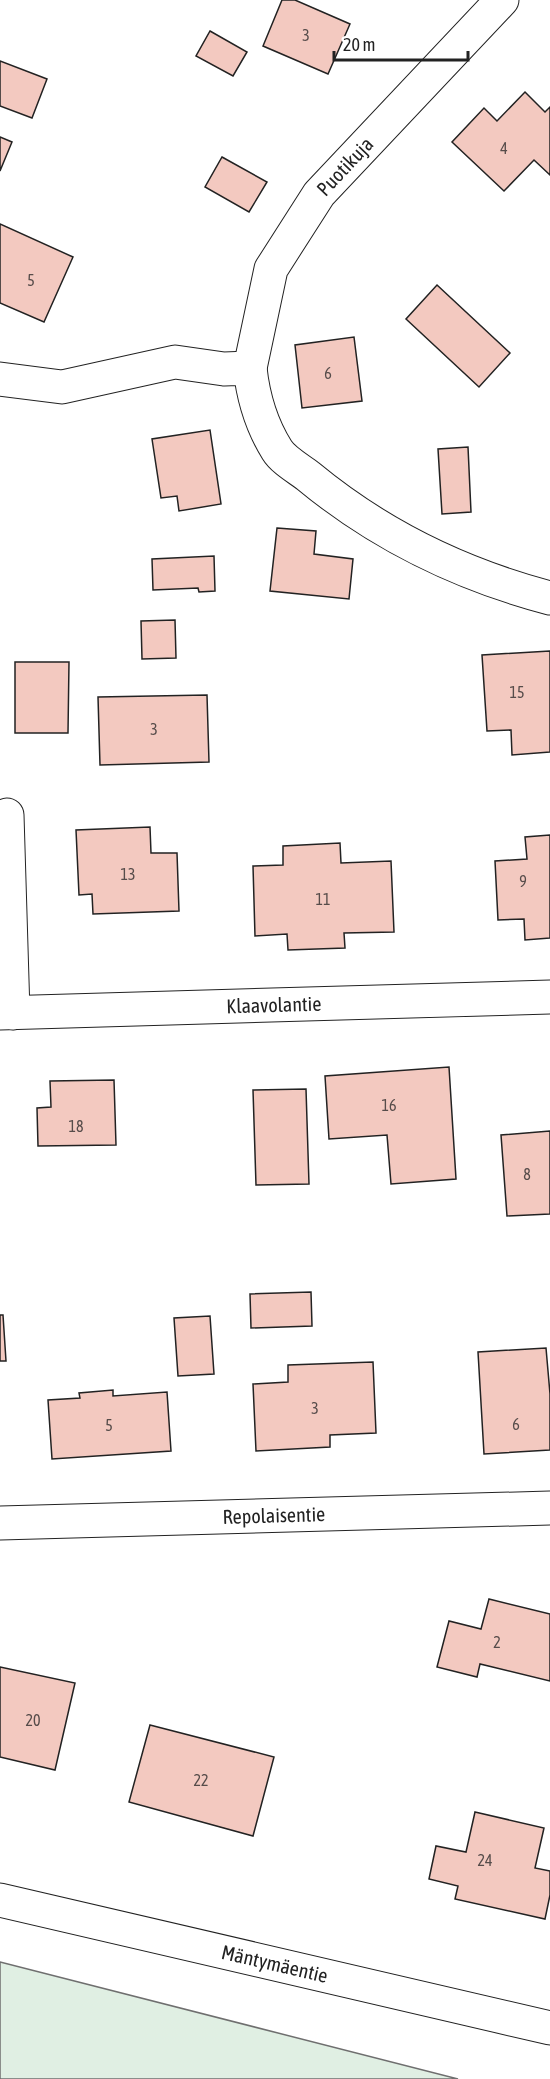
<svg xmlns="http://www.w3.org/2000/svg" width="550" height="2079" viewBox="0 0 550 2079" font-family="'Asap Condensed',sans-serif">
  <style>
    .green { fill: #e0efe3; stroke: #6f6f6f; stroke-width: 1.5 }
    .building { fill: #f3c9c0; stroke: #222; stroke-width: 1.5 }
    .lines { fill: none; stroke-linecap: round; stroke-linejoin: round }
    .minor-casing { stroke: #222; stroke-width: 35 }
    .minor { stroke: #fff; stroke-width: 33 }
    .labels { text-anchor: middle; stroke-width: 4.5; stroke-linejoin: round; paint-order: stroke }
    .number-label { font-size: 16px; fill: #564c4a }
    .street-label { font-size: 20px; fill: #222; stroke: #fff }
  </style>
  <rect width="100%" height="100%" fill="#fff"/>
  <path class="green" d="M 0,1962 L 458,2079 L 0,2079 Z"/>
  <g class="building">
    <path d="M 282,0 L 295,0 L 350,24 L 328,74 L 263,46 Z"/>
    <path d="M 210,31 L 247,52 L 233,76 L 196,56 Z"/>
    <path d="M 0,61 L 47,79 L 32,118 L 0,106 Z"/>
    <path d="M 525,92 L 545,112 L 550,107 L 550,175 L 534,160 L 504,191 L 452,142 L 484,108 L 497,121 Z"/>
    <path d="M 0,137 L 12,142 L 0,171 Z"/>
    <path d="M 222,157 L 267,182 L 249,212 L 205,187 Z"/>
    <path d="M 0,224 L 73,257 L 44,322 L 0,303 Z"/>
    <path d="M 437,285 L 510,353 L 479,387 L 406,319 Z"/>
    <path d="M 354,337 L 362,401 L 302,408 L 295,345 Z"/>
    <path d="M 210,430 L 221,504 L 179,511 L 177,496 L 161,498 L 152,439 Z"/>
    <path d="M 468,447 L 471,512 L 442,514 L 438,449 Z"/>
    <path d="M 277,528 L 316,531 L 314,554 L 353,559 L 349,599 L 270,591 Z"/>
    <path d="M 214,556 L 215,591 L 199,592 L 198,588 L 153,590 L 152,559 Z"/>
    <path d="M 175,620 L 176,658 L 142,659 L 141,621 Z"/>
    <path d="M 550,651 L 550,752 L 512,755 L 511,730 L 487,731 L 482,655 Z"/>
    <path d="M 15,662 L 69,662 L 68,733 L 15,733 Z"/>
    <path d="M 207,695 L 209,762 L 100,765 L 98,697 Z"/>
    <path d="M 150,827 L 151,853 L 177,853 L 179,911 L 93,914 L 92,894 L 79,895 L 76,830 Z"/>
    <path d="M 550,835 L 550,938 L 525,940 L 524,919 L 498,920 L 495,861 L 527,859 L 525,837 Z"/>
    <path d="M 340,843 L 341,863 L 391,861 L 394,932 L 344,933 L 345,948 L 288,950 L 287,934 L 255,936 L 253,866 L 283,865 L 283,846 Z"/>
    <path d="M 449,1067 L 456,1179 L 391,1184 L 387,1135 L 329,1139 L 325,1076 Z"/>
    <path d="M 114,1080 L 116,1145 L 38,1146 L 37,1108 L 51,1107 L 50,1081 Z"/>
    <path d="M 306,1089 L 309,1184 L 256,1185 L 253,1090 Z"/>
    <path d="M 550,1131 L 550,1214 L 507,1216 L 501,1135 Z"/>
    <path d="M 311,1292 L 312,1326 L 251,1328 L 250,1294 Z"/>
    <path d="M 0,1315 L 3,1315 L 6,1361 L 0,1361 Z"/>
    <path d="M 210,1316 L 214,1374 L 178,1376 L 174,1318 Z"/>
    <path d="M 546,1348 L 550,1394 L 550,1450 L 484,1454 L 478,1352 Z"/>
    <path d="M 373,1362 L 376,1433 L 330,1435 L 330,1447 L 256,1451 L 253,1384 L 288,1382 L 288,1365 Z"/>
    <path d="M 113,1390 L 113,1396 L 167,1392 L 171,1451 L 52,1459 L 48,1400 L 80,1398 L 79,1393 Z"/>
    <path d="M 489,1599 L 550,1614 L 550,1681 L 480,1664 L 477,1677 L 437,1667 L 449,1621 L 481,1629 Z"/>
    <path d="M 0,1667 L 75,1683 L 55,1770 L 0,1757 Z"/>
    <path d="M 150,1725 L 274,1757 L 253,1836 L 129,1802 Z"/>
    <path d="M 475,1812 L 544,1828 L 535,1868 L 550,1871 L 550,1895 L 545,1919 L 455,1899 L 458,1886 L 429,1879 L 436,1846 L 466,1852 Z"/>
  </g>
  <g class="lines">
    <defs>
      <g id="minor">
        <path id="s1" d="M 250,368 L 271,269 L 319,194 L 502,0"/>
        <path d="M 0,379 L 62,387 L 175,362 L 224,369 L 250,368 C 253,396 262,426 277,450 C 283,460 299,469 308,476 C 378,534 462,575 550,598"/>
        <path d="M 7,815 L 13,1013"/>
        <path id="s2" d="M 0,1013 L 550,997"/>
        <path id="s3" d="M 0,1523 L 550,1508"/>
        <path id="s4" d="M 0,1900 L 550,2028"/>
      </g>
    </defs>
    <use href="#minor" class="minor-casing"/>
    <use href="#minor" class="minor"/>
  </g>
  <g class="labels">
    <g class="number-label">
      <text x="306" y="41">3</text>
      <text x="504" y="154">4</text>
      <text x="31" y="286">5</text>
      <text x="328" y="379">6</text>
      <text x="517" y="698">15</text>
      <text x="154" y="735">3</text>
      <text x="128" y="880">13</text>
      <text x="523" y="887">9</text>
      <text x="323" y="905">11</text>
      <text x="389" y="1111">16</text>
      <text x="76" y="1132">18</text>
      <text x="527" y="1180">8</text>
      <text x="315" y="1414">3</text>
      <text x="516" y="1430">6</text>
      <text x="109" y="1431">5</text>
      <text x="497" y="1648">2</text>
      <text x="33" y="1726">20</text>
      <text x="201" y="1786">22</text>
      <text x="485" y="1866">24</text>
    </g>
    <g class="street-label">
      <text dy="7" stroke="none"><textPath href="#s1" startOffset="228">Puotikuja</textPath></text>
      <text dy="7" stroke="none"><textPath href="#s2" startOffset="274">Klaavolantie</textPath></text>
      <text dy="7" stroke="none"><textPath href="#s3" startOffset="274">Repolaisentie</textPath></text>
      <text dy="7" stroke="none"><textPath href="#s4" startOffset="282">Mäntymäentie</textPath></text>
    </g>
  </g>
  <path d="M334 51v9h134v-9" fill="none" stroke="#222222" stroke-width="3"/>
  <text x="343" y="51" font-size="18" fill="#222222" stroke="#ffffff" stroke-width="4.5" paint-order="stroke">20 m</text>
</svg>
